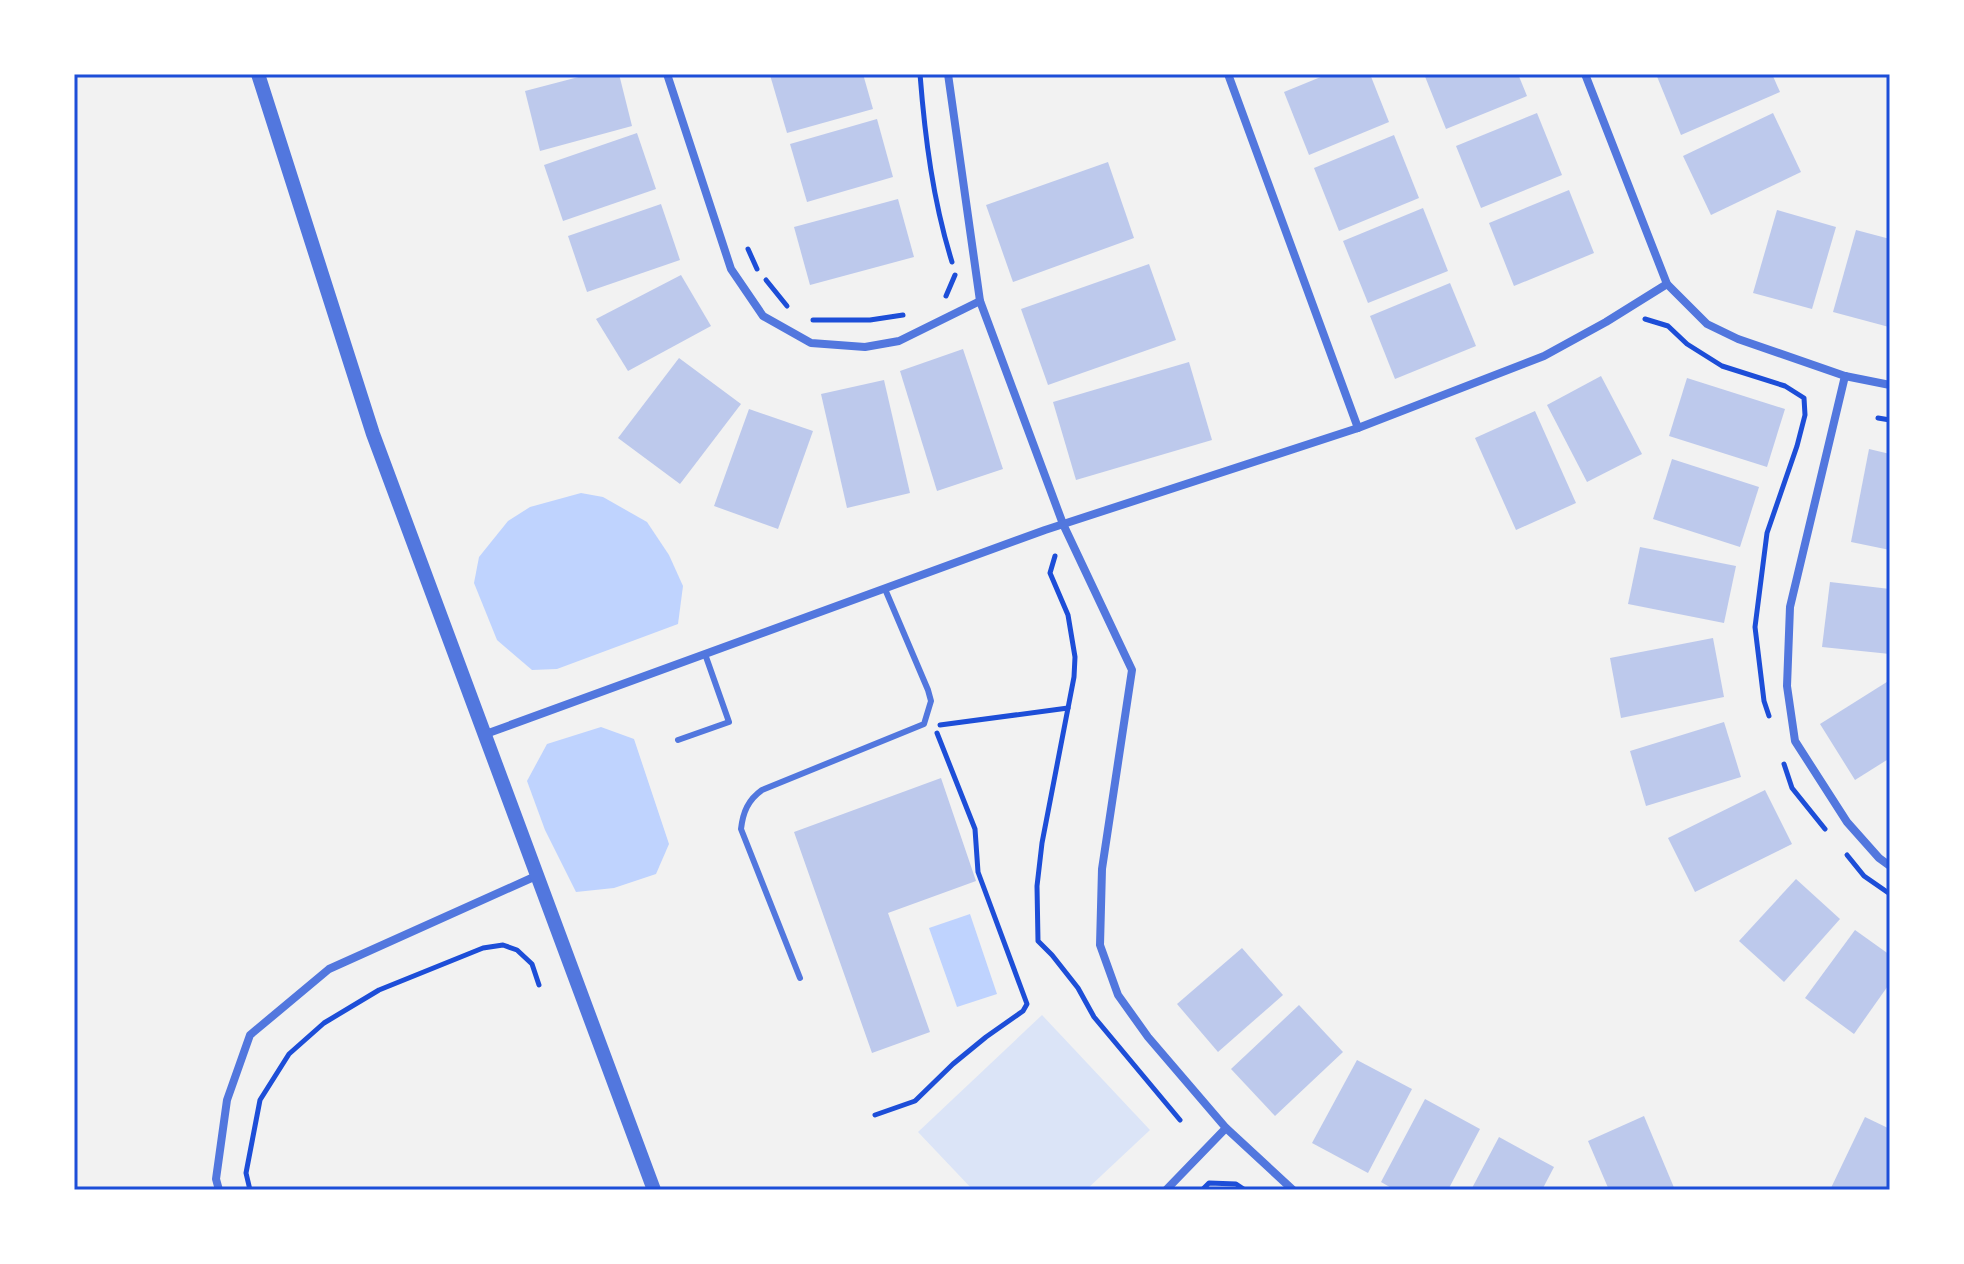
<svg xmlns="http://www.w3.org/2000/svg" width="1964" height="1264" viewBox="0 0 1964 1264" font-family="'IBM Plex Sans',sans-serif">
  <style>
    .green { fill: #dbe4f7 }
    .water { fill: #bfd3fe }
    .building { fill: #bdc9ec }
    .lines { fill: none; stroke-linecap: round; stroke-linejoin: round }
    .path { stroke: #1d4ed8; stroke-width: 5 }
    .service { stroke: #5277de; stroke-width: 6 }
    .minor { stroke: #5277de; stroke-width: 8 }
    .tertiary { stroke: #5277de; stroke-width: 14 }
    .neatline { fill: none; stroke: #1d4ed8; stroke-width: 3 }
  </style>
  <rect width="100%" height="100%" fill="#f2f2f2"/>
  <path class="green" d="M 1042,1015 L 1150,1130 L 1086,1190 L 973,1190 L 918,1132 Z"/>
  <g class="water">
    <path d="M 581,493 L 603,497 L 647,522 L 669,555 L 683,586 L 678,624 L 557,669 L 532,670 L 497,640 L 474,583 L 479,557 L 508,521 L 530,507 Z"/>
    <path d="M 601,727 L 634,739 L 669,844 L 656,874 L 614,888 L 576,892 L 545,830 L 527,781 L 547,744 Z"/>
    <path d="M 970,914 L 997,994 L 957,1007 L 929,928 Z"/>
  </g>
  <g class="building">
    <path d="M 590,74 L 619,74 L 632,126 L 540,151 L 525,91 Z"/>
    <path d="M 775,74 L 863,74 L 873,109 L 787,133 L 770,75 Z"/>
    <path d="M 1328,74 L 1370,74 L 1389,122 L 1309,155 L 1284,92 Z"/>
    <path d="M 1424,74 L 1518,74 L 1527,96 L 1446,129 Z"/>
    <path d="M 1656,74 L 1772,74 L 1780,92 L 1681,135 Z"/>
    <path d="M 1537,113 L 1562,175 L 1481,208 L 1456,146 Z"/>
    <path d="M 1773,113 L 1801,172 L 1711,215 L 1683,156 Z"/>
    <path d="M 877,119 L 893,177 L 807,202 L 790,144 Z"/>
    <path d="M 637,133 L 656,189 L 563,221 L 544,165 Z"/>
    <path d="M 1394,135 L 1419,198 L 1339,231 L 1314,168 Z"/>
    <path d="M 1108,162 L 1134,238 L 1013,282 L 986,205 Z"/>
    <path d="M 1569,190 L 1594,253 L 1514,286 L 1489,223 Z"/>
    <path d="M 898,199 L 914,257 L 810,285 L 794,227 Z"/>
    <path d="M 661,204 L 680,260 L 587,292 L 568,236 Z"/>
    <path d="M 1423,208 L 1448,271 L 1368,303 L 1343,241 Z"/>
    <path d="M 1777,210 L 1836,227 L 1812,309 L 1753,293 Z"/>
    <path d="M 1856,230 L 1890,239 L 1889,327 L 1833,312 Z"/>
    <path d="M 1149,264 L 1176,340 L 1048,385 L 1021,309 Z"/>
    <path d="M 681,275 L 711,326 L 628,371 L 596,319 Z"/>
    <path d="M 1450,283 L 1476,346 L 1395,379 L 1370,316 Z"/>
    <path d="M 963,349 L 1003,469 L 937,491 L 900,371 Z"/>
    <path d="M 679,358 L 741,404 L 680,484 L 618,438 Z"/>
    <path d="M 1189,362 L 1212,440 L 1076,480 L 1053,402 Z"/>
    <path d="M 1601,376 L 1642,454 L 1587,482 L 1547,405 Z"/>
    <path d="M 1687,378 L 1785,409 L 1767,467 L 1669,436 Z"/>
    <path d="M 884,380 L 910,493 L 847,508 L 821,394 Z"/>
    <path d="M 749,409 L 813,431 L 778,529 L 714,506 Z"/>
    <path d="M 1535,411 L 1576,503 L 1516,530 L 1475,438 Z"/>
    <path d="M 1869,449 L 1890,454 L 1890,550 L 1851,542 Z"/>
    <path d="M 1672,459 L 1759,487 L 1740,547 L 1653,519 Z"/>
    <path d="M 1640,547 L 1736,566 L 1724,623 L 1628,604 Z"/>
    <path d="M 1830,582 L 1890,589 L 1890,654 L 1822,647 Z"/>
    <path d="M 1713,638 L 1724,697 L 1621,718 L 1610,658 Z"/>
    <path d="M 1890,680 L 1890,758 L 1855,780 L 1820,724 Z"/>
    <path d="M 1724,722 L 1741,777 L 1646,806 L 1630,751 Z"/>
    <path d="M 941,778 L 976,881 L 888,913 L 930,1032 L 872,1053 L 794,832 Z"/>
    <path d="M 1765,790 L 1792,844 L 1695,892 L 1668,838 Z"/>
    <path d="M 1796,879 L 1840,919 L 1784,982 L 1739,941 Z"/>
    <path d="M 1855,930 L 1890,955 L 1890,983 L 1854,1034 L 1805,998 Z"/>
    <path d="M 1242,948 L 1283,995 L 1218,1052 L 1177,1004 Z"/>
    <path d="M 1299,1005 L 1343,1052 L 1275,1116 L 1231,1069 Z"/>
    <path d="M 1357,1060 L 1412,1089 L 1368,1173 L 1312,1143 Z"/>
    <path d="M 1425,1099 L 1480,1129 L 1448,1190 L 1395,1190 L 1381,1182 Z"/>
    <path d="M 1644,1116 L 1675,1190 L 1609,1190 L 1588,1141 Z"/>
    <path d="M 1865,1117 L 1890,1129 L 1890,1190 L 1830,1190 Z"/>
    <path d="M 1499,1137 L 1554,1167 L 1542,1190 L 1471,1190 Z"/>
  </g>
  <g class="lines">
    <g class="path">
      <path d="M 920,74 C 925,138 933,201 952,262"/>
      <path d="M 748,249 L 757,269"/>
      <path d="M 766,280 L 787,306"/>
      <path d="M 946,296 L 955,275"/>
      <path d="M 1645,319 L 1668,326 L 1687,344 L 1722,366 L 1785,386 L 1804,398 L 1805,415 L 1797,446 L 1767,533 L 1755,627 L 1764,701 L 1769,716"/>
      <path d="M 813,320 L 870,320 L 903,315"/>
      <path d="M 1878,418 L 1890,420"/>
      <path d="M 1055,556 L 1050,573 L 1068,615 L 1075,657 L 1074,677 L 1042,843 L 1037,886 L 1038,941 L 1052,955 L 1078,988 L 1094,1017 L 1180,1120"/>
      <path d="M 940,725 L 1068,708"/>
      <path d="M 1784,764 L 1792,788 L 1825,829"/>
      <path d="M 1847,855 L 1864,876 L 1890,894"/>
      <path d="M 875,1115 L 915,1101 L 953,1064 L 986,1037 L 1023,1011 L 1027,1004 L 978,872 L 975,829 L 937,733"/>
      <path d="M 250,1190 L 246,1173 L 260,1100 L 289,1054 L 324,1023 L 379,990 L 483,948 L 503,945 L 517,950 L 532,964 L 539,985"/>
      <path d="M 1202,1190 L 1209,1183 L 1236,1184 L 1245,1190"/>
    </g>
    <g class="service">
      <path d="M 678,740 L 729,722 L 705,654"/>
      <path d="M 800,978 L 741,829 C 743,812 748,800 762,790 L 924,724 L 931,701 L 928,690 L 885,589"/>
    </g>
    <g class="minor">
      <path d="M 667,74 L 731,269 L 763,316 L 811,343 L 865,347 L 899,341 L 980,301"/>
      <path d="M 948,74 L 980,301 L 1063,524 L 1132,670 L 1102,869 L 1100,945 L 1118,995 L 1148,1037 L 1226,1128 L 1293,1190"/>
      <path d="M 1228,74 L 1358,428"/>
      <path d="M 1585,74 L 1667,284 L 1707,324 L 1738,339 L 1845,376 L 1890,385"/>
      <path d="M 1845,376 L 1790,607 L 1787,686 L 1795,741 L 1847,822 L 1879,858 L 1890,866"/>
      <path d="M 483,735 L 1045,530 L 1358,428 L 1544,356 L 1606,322 L 1667,284"/>
      <path d="M 219,1190 L 216,1179 L 227,1100 L 250,1035 L 329,969 L 536,876"/>
      <path d="M 1166,1190 L 1226,1128"/>
    </g>
    <path class="tertiary" d="M 258,74 L 373,434 L 654,1190"/>
  </g>
  <rect width="1964" height="1264" fill="none" stroke="#ffffff" stroke-width="152"/>
  <rect x="76" y="76" width="1812" height="1112" class="neatline"/>
</svg>
